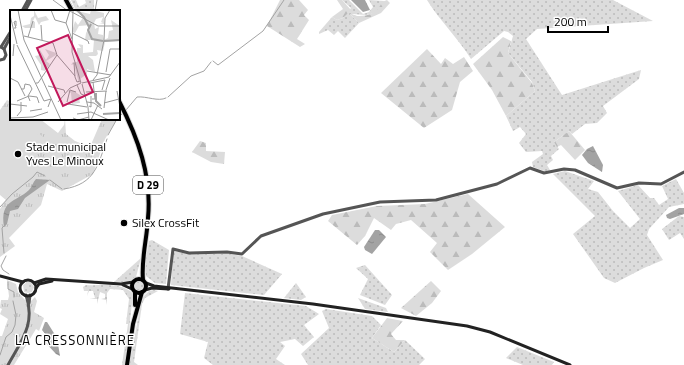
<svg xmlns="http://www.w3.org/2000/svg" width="684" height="365" viewBox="0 0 684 365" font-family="'Titillium Web',sans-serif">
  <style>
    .grass { fill: url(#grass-dots) }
    .forest { fill: url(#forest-firs) }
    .park { fill: url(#park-tufts) }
    .pitch { fill: #dcdcdc }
    .water { fill: url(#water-ripples) }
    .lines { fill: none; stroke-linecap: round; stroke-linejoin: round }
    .stream { stroke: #a3a3a3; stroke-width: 1 }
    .primary-casing { stroke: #dbdbdb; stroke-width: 6 }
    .tertiary { stroke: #555; stroke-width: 3 }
    .secondary { stroke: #222; stroke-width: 3 }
    .primary { stroke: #000; stroke-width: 4 }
    .poi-dot { fill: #000; stroke: #fff; stroke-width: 1.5 }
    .labels { text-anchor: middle; stroke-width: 3; stroke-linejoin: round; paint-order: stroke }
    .shield { fill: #fff; stroke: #4c4c4c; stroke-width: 1 }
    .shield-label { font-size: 11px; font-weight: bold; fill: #000 }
    .poi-label { font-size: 12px; fill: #000; stroke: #fff; text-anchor: start }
    .neighbourhood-label { font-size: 13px; letter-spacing: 1px; fill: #000; stroke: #fff }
    .inset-river { fill: none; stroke: #a3a3a3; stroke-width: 2 }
    .inset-road { fill: none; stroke: #999; stroke-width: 1 }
    .view { fill: #c2185b; fill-opacity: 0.15; stroke: #c2185b; stroke-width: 2 }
    .inset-edge { fill: none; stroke: #000; stroke-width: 2 }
  </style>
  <defs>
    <pattern id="grass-dots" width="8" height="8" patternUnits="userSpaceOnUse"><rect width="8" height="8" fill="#dcdcdc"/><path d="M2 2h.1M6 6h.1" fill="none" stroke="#bbb" stroke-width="1.8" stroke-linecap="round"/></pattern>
    <pattern id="forest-firs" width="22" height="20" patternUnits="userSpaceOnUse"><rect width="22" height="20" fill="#dcdcdc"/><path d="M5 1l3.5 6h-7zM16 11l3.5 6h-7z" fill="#bbb"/></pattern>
    <pattern id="park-tufts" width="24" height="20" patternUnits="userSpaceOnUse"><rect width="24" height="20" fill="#dcdcdc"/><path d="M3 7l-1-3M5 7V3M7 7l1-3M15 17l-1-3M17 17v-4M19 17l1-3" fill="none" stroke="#bbb"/></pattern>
    <pattern id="water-ripples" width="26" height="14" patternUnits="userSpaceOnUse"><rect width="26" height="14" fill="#a3a3a3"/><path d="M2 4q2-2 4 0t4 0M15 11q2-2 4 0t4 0" fill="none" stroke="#8b8b8b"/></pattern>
  </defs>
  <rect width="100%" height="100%" fill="#fff"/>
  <g class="grass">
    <path d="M 71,0 L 76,0 L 79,7 L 86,3 L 85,0 L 94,0 L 94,9 L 90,11 L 76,11 Z"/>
    <path d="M 342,0 L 349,0 L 363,14 L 369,12 L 373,7 L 369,0 L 385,1 C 381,3 382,6 380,8 C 370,19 360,13 350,14 L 359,23 L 345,38 L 338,31 L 334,35 L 328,30 L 319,34 L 319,32 L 332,17 L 337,20 L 343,18 L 351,8 Z"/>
    <path d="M 427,0 L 613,0 L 653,21 L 537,29 L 526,39 L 562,95 L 641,70 L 639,79 L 603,106 L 607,113 L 597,123 L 585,124 L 572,134 L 569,131 L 554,142 L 559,149 L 551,156 L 553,160 L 547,165 L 550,170 L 547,172 L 533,167 L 532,162 L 543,154 L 542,151 L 526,152 L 519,143 L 526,134 L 520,127 L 513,131 L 506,116 L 535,91 L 532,82 L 508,53 L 513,36 L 508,32 L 504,31 L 471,59 C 458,38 440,21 427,0 Z"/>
    <path d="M 565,171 L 594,181 L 588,189 L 598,192 L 613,211 L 630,228 L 640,219 L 618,191 L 638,185 L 650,198 L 654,198 L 659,205 L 668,199 L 662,186 L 676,179 L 684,193 L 684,204 L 669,207 L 649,229 L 647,235 L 663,260 L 644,268 L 615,283 L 604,278 L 573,234 L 595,216 L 553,174 Z"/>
    <path d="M 679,216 L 684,217 L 684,239 L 680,233 L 669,240 L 662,229 Z"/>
    <path d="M 152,240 L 169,250 L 166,284 L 155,283 L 146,276 L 145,264 L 149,241 Z"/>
    <path d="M 174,251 L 188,254 L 230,254 L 242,256 L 282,274 L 264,295 L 171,285 L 173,254 Z"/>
    <path d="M 141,258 L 136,277 L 128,282 L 114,282 Z"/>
    <path d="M 365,265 L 392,295 L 385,305 L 360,295 L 368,279 L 356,268 Z"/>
    <circle cx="139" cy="286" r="5"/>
    <path d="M 27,282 L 31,282 L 34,287 L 32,292 L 28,293 L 24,292 L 23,285 Z"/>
    <path d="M 296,283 L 306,297 L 301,300 L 284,298 Z"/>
    <path d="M 86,285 C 101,286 123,282 133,294 L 125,365 L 122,365 L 128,324 L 126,324 L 129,299 L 123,290 L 110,289 L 107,293 L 107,305 L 106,300 L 101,299 L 105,298 L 105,294 L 100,292 L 97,304 L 97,299 L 90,299 L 95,298 L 93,291 L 89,291 L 87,296 L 88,291 L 84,291 L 83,287 Z"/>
    <path d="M 154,290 L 158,291 L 145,298 L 142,304 L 134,362 L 138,365 L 129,365 L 142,298 L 149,291 Z"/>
    <path d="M 185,293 L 306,306 L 319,314 L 304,325 L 314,337 L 303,346 L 295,339 L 280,342 L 285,346 L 276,359 L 285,365 L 213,365 L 204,358 L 208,342 L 180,334 Z"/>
    <path d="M 358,298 L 386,308 L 388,312 L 365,309 Z"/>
    <path d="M 326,309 L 372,316 L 381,325 L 372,338 L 394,352 L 405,340 L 425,359 L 419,365 L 308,365 L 301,354 L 329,328 L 322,311 Z"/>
    <path d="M 517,347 L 554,362 L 552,365 L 523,365 L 506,358 Z"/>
  </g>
  <g class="forest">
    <path d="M 280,0 L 299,0 L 308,10 L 304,15 L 309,20 L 297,39 L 305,44 L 300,47 L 267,26 Z"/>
    <path d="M 337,0 L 342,0 L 351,10 L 343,18 L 337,20 L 332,17 L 343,9 Z"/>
    <path d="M 387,0 L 390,3 L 381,13 L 359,23 L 350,14 C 354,14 355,16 359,16 C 370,16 378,12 382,2 Z"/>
    <path d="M 503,37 L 511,41 L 508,53 L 532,83 L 535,91 L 506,116 L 492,90 L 473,64 Z"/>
    <path d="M 427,49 L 441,64 L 445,58 L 453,64 L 464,57 L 473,71 L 460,82 L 452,110 L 424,128 L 381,93 Z"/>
    <path d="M 569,131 L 585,150 L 575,160 L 561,145 L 557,147 L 554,142 Z"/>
    <path d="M 200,141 L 206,143 L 206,151 L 225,152 L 224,164 L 211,162 L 192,152 Z"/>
    <path d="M 468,194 L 505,227 L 472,254 L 448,270 L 430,252 L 437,243 L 411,220 L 396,224 L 391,230 L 374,218 L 365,236 L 357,245 L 328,221 L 332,215 L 377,206 L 425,204 Z"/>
    <path d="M 431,281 L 441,291 L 432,303 L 416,316 L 401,308 Z"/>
    <path d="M 387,318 L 403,321 L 391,334 L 396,340 L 405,340 L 394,352 L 372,338 Z"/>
  </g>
  <g class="park">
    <path d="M 7,100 L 11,102 L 11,119 L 40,119 L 58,133 L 64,125 L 65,119 L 66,134 L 75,141 L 90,147 L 102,119 L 117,119 L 105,139 L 93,174 L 62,191 L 47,184 L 41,205 L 9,238 L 15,246 L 0,257 L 0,209 L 6,200 L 0,195 L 0,110 Z"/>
    <path d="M 7,280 L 16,284 L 18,292 L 25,300 L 31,301 L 35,297 L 37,301 L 34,312 L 44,318 L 39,331 L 36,329 L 14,365 L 0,365 L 0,336 L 2,336 L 8,319 L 0,314 L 2,309 L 0,308 L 1,300 L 8,300 L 9,296 Z"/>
  </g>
  <g class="pitch">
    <path d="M 0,117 L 12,124 L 15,119 L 36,119 L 42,123 L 26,146 L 45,162 L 6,199 L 0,194 Z"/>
    <path d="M 38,133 L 47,140 L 40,148 L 32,142 Z"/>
  </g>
  <g class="water">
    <path d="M 351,0 L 365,0 L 370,10 L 363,12 Z"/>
    <path d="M 593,146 L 603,165 L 602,172 L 588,163 L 582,155 L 587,149 Z"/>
    <path d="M 36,179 L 50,180 L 25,198 L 18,209 L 10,211 L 7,224 L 4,227 C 0,199 15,203 29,190 C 32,187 33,182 36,179 Z"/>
    <path d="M 679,208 L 684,208 L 684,214 L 670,219 L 667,218 L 666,215 Z"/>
    <path d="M 375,230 L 379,230 L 386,237 L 372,254 L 365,250 L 364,247 Z"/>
    <path d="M 45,322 L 47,322 L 57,338 L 60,356 L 56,354 L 44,341 L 46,335 L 42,330 Z"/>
  </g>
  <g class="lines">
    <g class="stream">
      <path d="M 53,0 L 68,11"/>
      <path d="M 69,0 L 75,11"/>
      <path d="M 95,11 L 97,0"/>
      <path d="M 213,61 L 218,65 L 263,31 L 284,0"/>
      <path d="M 168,97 L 191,76 L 204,71 L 211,62"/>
      <path d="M 119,109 L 121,114"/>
      <path d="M 126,110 L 137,97 C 147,96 158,102 166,98"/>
      <path d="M 119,117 L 124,112"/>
      <path d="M 108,135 L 117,119"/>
      <path d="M 50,180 L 62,189"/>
      <path d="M 64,189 C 96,184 98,164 107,139"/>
      <path d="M 0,207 L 12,194 L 33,177 L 37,172 L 45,176"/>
      <path d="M 4,226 L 2,228 L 4,253"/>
      <path d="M 6,256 L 1,266 L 3,270 L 9,274"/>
      <path d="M 8,282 L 8,289 L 14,292 L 14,297"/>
      <path d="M 0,355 L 6,337 L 12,332 L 15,325 L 16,315 L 13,301"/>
    </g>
    <defs>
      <g id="primary">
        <path d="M 66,0 L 72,11"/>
        <path d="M 119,101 C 138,138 152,176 148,218 C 147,239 141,259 143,280"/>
        <circle cx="139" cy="286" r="7"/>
        <path d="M 135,305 L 135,292"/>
        <path d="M 127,365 L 133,324 L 142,292"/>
      </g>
    </defs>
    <use href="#primary" class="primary-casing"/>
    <g class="tertiary">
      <path d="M 22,11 L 28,0"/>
      <path d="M 25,11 L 31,0"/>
      <path d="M 1,47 L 11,31"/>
      <path d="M 4,49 L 11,36"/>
      <path d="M 0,60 L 4,59 L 6,55 L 4,49 L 1,47"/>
      <path d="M 168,289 L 173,249 L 189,253 L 227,252 L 242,254 L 261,236 L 323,214 L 380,202 L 436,200 L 497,184 L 530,168 L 544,173 L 564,169 L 575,170 L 617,188 L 639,183 L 661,184 L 684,172"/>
      <path d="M 29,303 L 30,295"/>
      <path d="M 8,365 C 21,341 36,324 26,295"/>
    </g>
    <g class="secondary">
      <path d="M 0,276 L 23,282"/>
      <circle cx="28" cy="288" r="8"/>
      <path d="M 34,283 L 46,279 L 121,284 L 133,282"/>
      <path d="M 146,283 L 154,286 L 313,304 L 467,326 L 490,332 L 570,365"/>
      <path d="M 123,285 L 132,289"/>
      <path d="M 36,288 L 39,284 L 52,281"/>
      <path d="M 145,290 L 152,288 L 169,289"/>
    </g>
    <use href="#primary" class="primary"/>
  </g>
  <g class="poi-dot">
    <circle cx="18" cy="154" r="4"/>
    <circle cx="124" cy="223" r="4"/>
  </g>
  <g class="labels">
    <rect class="shield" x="133" y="176" width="30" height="18" rx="3"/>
    <g class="shield-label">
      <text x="148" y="189">D 29</text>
    </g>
    <g class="poi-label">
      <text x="26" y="151">Stade municipal<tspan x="26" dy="14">Yves Le Minoux</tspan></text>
      <text x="132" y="227">Silex CrossFit</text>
    </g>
    <g class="neighbourhood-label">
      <text x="75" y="345">LA CRESSONNIÈRE</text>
    </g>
  </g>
  <g transform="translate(10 10)">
    <rect width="110" height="110" fill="#fff"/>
    <path d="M 24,0 L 28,8 L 36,6 L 39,10 L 31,12 L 29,15 L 25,7 L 23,11 L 25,12 L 25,18 L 15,18 L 12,16 L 20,14 L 21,8 L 24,6 ZM 63,0 L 80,4 L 81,0 L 94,3 L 94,14 L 89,13 L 93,13 L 91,12 L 93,7 L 86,9 L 84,13 L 85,19 L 89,17 L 88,24 L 93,25 L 94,30 L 98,28 L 99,21 L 103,20 L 101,10 L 110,16 L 110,31 L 95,32 L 93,41 L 87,40 L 88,44 L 86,46 L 78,46 L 83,50 L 85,62 L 77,59 L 77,64 L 70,69 L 69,74 L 64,54 L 61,55 L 63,52 L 67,52 L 67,38 L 71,38 L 68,34 L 73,35 L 73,43 L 83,42 L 84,30 L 75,30 L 76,23 L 81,15 L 69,16 L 65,23 L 62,22 L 65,11 L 68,15 L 74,6 ZM 35,39 L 46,43 L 46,45 L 36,51 L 40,54 L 35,61 L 31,60 L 31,55 L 25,46 L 30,45 L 30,40 L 36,50 L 39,45 Z" fill="#dcdcdc"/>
    <path d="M 58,81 L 64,81 L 74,88 L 69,88 L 70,93 L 62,94 L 61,83 Z" fill="#dcdcdc"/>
    <path class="inset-river" d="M 67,0 L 74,7 L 79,17M 81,14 L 78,20 L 82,29 L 93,31M 94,31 L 110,30M 86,83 L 86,91 L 91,96M 93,104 L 110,103"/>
    <path class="inset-road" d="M 8,0 L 14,30 L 51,110M 41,0 L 45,10 L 56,13M 58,0 L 88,16 L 110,16M 63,0 L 62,42 L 71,73M 0,5 L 7,34M 56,13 L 62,29M 56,13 L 60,0M 31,15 L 32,30M 4,18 L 6,18 L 4,12 L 6,11 L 6,16M 62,23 L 78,31 L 79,34M 14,26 L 43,33 L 47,45 L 65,66M 18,27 L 23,11M 7,35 L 34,91M 3,46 L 4,34M 64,53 L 65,67 L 67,72 L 70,71M 77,61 L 101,65M 96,62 L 100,39 L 110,39M 0,68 L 8,72 L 15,86M 83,70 L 87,65 L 94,30 L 95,8 L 100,0M 26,73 L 28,73 L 47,45M 72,73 L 99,67 L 110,52M 80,73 L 95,70 L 92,80M 72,74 L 78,97M 67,75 L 71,84 L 76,86M 38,76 L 54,80 L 55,83M 11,79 L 14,79 L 15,74 L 20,75M 96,80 L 100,68M 107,81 L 110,97M 76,82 L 97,81M 82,89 L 85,89 L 83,72M 7,91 L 19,86 L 27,87 L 29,93M 20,91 L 18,86 L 22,79 L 20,75M 34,91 L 41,89 L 38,97M 48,92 L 60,78 L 71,73M 57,92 L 60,80 L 66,82M 77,92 L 84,93 L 92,99M 94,93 L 109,89M 0,94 L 17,96M 58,94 L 77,97M 79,96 L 81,97 L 81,86M 78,97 L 79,110M 94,98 L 96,81M 20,101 L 32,99M 67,104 L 81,102 L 99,110M 7,106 L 11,101 L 11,92M 0,108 L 23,107 L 38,102M 63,108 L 68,110 L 79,107M 81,110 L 88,95"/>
    <path class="view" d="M 58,25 L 83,82 L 53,96 L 27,38 Z"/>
    <rect width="110" height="110" class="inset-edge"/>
  </g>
  <path d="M548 26v6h60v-6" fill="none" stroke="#000000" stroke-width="2"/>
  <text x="554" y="26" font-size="12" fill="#000000" stroke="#ffffff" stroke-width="3" paint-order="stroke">200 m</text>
</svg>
